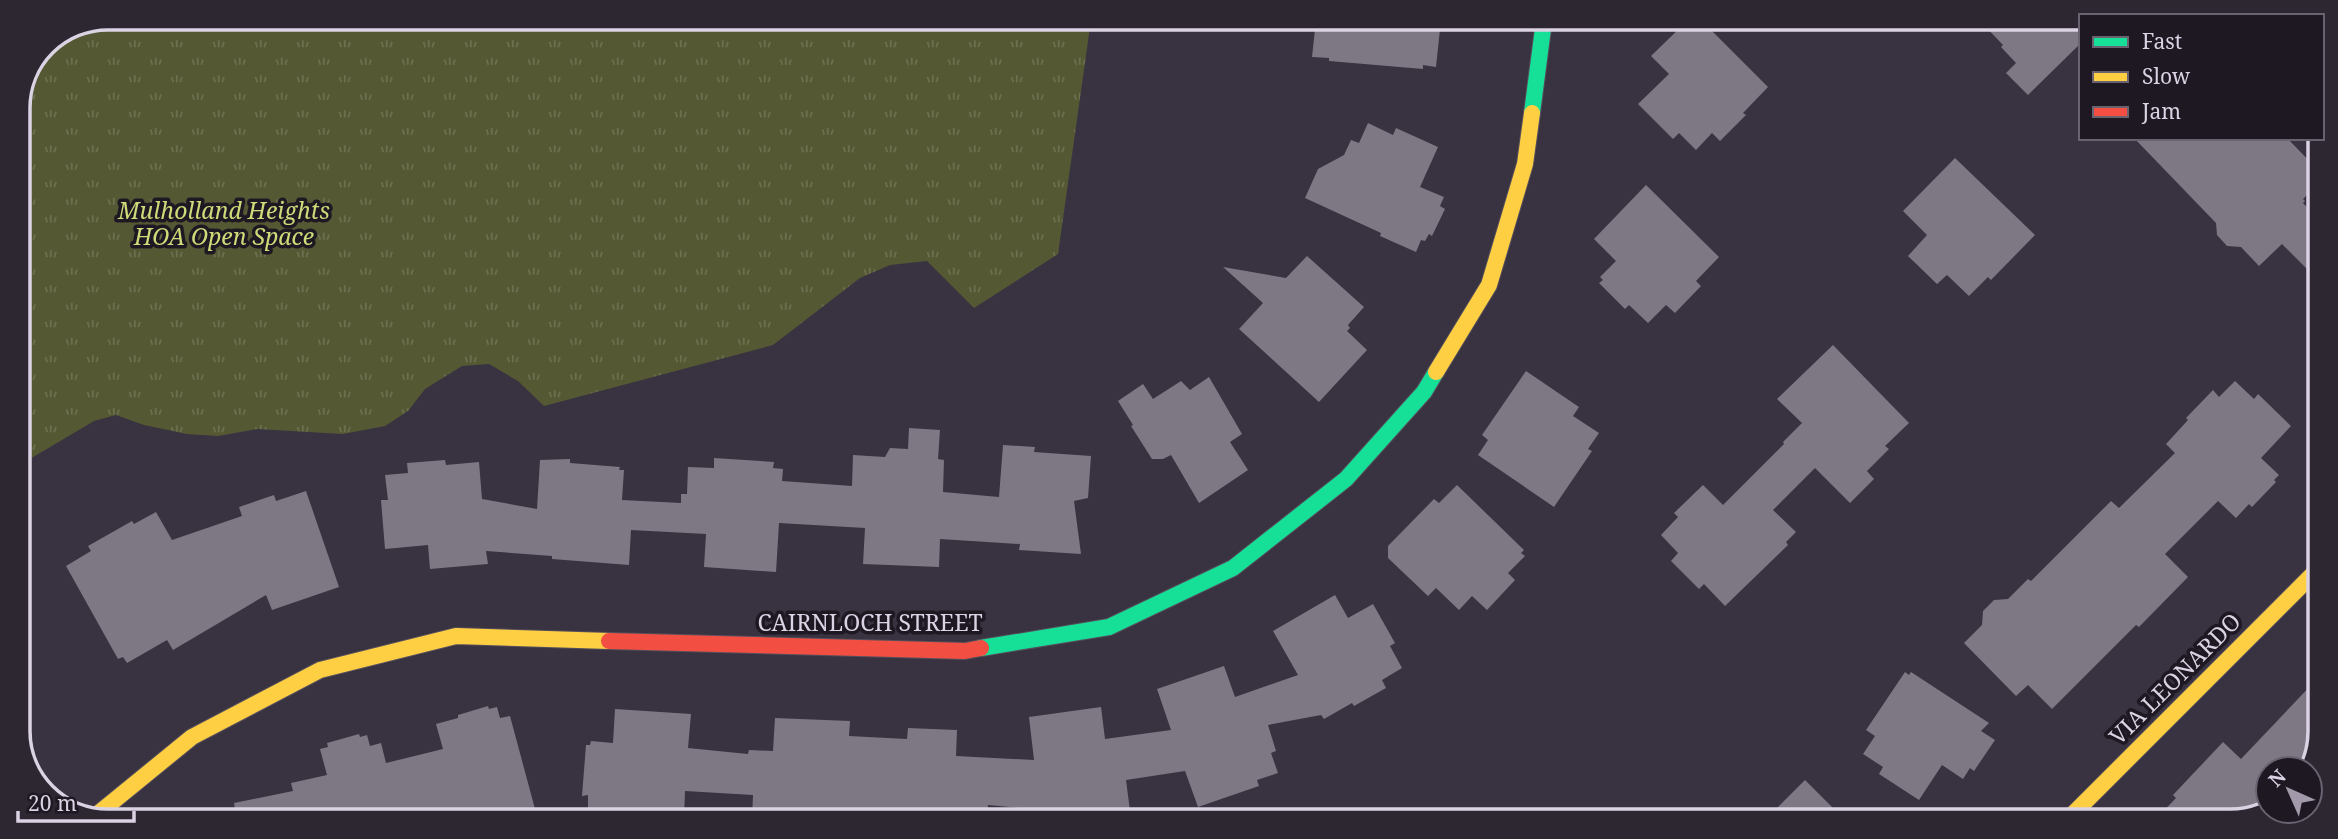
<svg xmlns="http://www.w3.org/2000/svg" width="2338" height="839" viewBox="0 0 2338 839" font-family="'Noto Serif',serif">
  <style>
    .grass { fill: url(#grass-tufts) }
    .building { fill: #7e7884 }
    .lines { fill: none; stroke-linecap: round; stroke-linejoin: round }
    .fast-casing { stroke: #554f5c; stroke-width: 18 }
    .slow-casing { stroke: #554f5c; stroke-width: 18 }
    .jam-casing { stroke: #554f5c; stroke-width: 18 }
    .fast { stroke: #16e098; stroke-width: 16 }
    .slow { stroke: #ffcf43; stroke-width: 16 }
    .jam { stroke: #f24e42; stroke-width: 16 }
    .labels { text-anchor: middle; stroke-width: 7; stroke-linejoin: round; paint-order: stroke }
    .park-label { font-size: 23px; font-style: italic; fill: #cddb78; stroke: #1e1823 }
    .street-label { font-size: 23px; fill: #dbd2e3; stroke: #1e1823 }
    .rim { fill: none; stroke: #dbd2e3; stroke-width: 3.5 }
  </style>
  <defs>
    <pattern id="grass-tufts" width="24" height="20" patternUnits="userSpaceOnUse" patternTransform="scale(1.75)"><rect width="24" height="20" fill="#545933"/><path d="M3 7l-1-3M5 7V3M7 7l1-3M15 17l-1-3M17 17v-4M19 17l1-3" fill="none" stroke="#6c7050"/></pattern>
  </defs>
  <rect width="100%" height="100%" fill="#393240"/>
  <path class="grass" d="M 108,18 L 1091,20 L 1058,254 L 974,308 L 927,261 L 890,265 L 860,278 L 773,345 L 544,406 L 518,381 L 489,364 L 462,366 L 425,389 L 408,411 L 385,426 L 343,434 L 257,429 L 218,436 L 187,434 L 144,425 L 116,415 L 94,421 L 18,466 L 18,102 L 44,44 Z"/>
  <g class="building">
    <path d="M 1316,20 L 1441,20 L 1436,67 L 1423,65 L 1423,69 L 1329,61 L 1329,58 L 1312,57 Z"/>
    <path d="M 1687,21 L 1702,21 L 1768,87 L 1743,113 L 1746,115 L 1720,141 L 1712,133 L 1696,150 L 1679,133 L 1673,139 L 1638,104 L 1669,74 L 1651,56 Z"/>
    <path d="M 1981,22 L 2081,22 L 2081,43 L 2028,95 L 2006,73 L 2016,63 L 2001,47 L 2003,45 Z"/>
    <path d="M 1368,123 L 1393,135 L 1396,128 L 1438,147 L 1420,187 L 1444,197 L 1440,206 L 1445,209 L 1432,236 L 1429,234 L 1425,241 L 1421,240 L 1416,252 L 1380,236 L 1381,233 L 1305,198 L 1318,169 L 1344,155 L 1351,140 L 1359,143 Z"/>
    <path d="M 2134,138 L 2287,138 L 2320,172 L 2320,182 L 2303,199 L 2305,201 L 2303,203 L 2319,220 L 2319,281 L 2282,244 L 2259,266 L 2241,247 L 2227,246 L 2217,235 L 2216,223 Z"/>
    <path d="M 1955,158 L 2035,235 L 1991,280 L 1988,277 L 1969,296 L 1947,275 L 1937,284 L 1908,256 L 1927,235 L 1903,211 Z"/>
    <path d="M 1646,185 L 1719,257 L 1696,281 L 1701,286 L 1675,313 L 1666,305 L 1648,323 L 1629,305 L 1625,309 L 1599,283 L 1603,280 L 1600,277 L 1616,261 L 1594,239 Z"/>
    <path d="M 1307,256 L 1364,307 L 1348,325 L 1350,328 L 1347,331 L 1367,350 L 1319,402 L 1239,329 L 1263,303 L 1223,267 L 1286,278 Z"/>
    <path d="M 1833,345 L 1909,423 L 1885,446 L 1889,449 L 1867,471 L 1874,479 L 1850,503 L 1815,468 L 1773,510 L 1796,532 L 1786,542 L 1788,545 L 1725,606 L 1704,584 L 1699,589 L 1671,561 L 1678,553 L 1661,535 L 1678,517 L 1674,513 L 1703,485 L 1723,505 L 1784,444 L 1783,442 L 1802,423 L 1777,399 Z"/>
    <path d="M 1526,371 L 1579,407 L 1573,416 L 1599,433 L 1588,449 L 1592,451 L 1554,507 L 1478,455 L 1488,440 L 1482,435 Z"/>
    <path d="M 1209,377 L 1242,434 L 1230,442 L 1248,470 L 1199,503 L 1171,455 L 1163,459 L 1152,459 L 1131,426 L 1133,425 L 1118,401 L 1143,384 L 1153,399 L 1181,381 L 1190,390 Z"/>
    <path d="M 2235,381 L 2254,399 L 2258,394 L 2291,426 L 2261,458 L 2279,475 L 2274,480 L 2276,482 L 2252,507 L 2249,504 L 2236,518 L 2218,501 L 2165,554 L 2188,577 L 2139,627 L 2136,625 L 2052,709 L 2028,685 L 2016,696 L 1964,643 L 1982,625 L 1983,611 L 1994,600 L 2008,599 L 2028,579 L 2031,581 L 2111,501 L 2119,508 L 2175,453 L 2166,444 L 2188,420 L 2186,418 L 2213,390 L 2219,397 Z"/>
    <path d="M 909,428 L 940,430 L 938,459 L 944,460 L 943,492 L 999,497 L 1003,445 L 1035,447 L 1034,452 L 1091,456 L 1088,498 L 1074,501 L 1081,554 L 1019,550 L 1020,544 L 940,539 L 939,567 L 863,564 L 865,528 L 779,523 L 776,572 L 704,567 L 706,534 L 631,530 L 629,565 L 552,559 L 552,556 L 486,551 L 488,564 L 430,569 L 428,545 L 385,549 L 381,500 L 388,500 L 385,475 L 408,473 L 407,463 L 445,460 L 446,465 L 479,462 L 482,499 L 537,509 L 540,460 L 570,459 L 570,463 L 620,467 L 619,470 L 624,470 L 622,500 L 681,503 L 681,494 L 687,494 L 688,467 L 714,468 L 714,458 L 774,462 L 773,468 L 783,469 L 782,481 L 852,486 L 853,455 L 885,457 L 890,448 L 908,449 Z"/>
    <path d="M 1457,485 L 1524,550 L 1521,553 L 1525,556 L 1508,573 L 1515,580 L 1487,610 L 1472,596 L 1459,610 L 1436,588 L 1428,596 L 1388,558 L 1388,546 L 1434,499 L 1439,503 Z"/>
    <path d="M 306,491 L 339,587 L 272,610 L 266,595 L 173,650 L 167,640 L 127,663 L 123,657 L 118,659 L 66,566 L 91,551 L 88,546 L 132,521 L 134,524 L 156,512 L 172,540 L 242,516 L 239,507 L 274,495 L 276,501 Z"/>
    <path d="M 1335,595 L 1348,618 L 1373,604 L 1395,643 L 1390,646 L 1402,668 L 1382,680 L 1386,688 L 1354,706 L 1352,703 L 1324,719 L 1321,715 L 1268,725 L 1276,751 L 1271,753 L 1278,773 L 1257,780 L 1259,786 L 1198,807 L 1185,771 L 1126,780 L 1130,811 L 1105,814 L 1106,819 L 1042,819 L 1041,810 L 988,805 L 987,819 L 752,818 L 753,795 L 685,791 L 684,818 L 653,815 L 653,818 L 612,818 L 612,809 L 588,808 L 588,795 L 582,796 L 586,745 L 590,745 L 591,741 L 613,743 L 615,709 L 691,714 L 688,748 L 748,754 L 749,750 L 773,751 L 775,718 L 850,721 L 849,736 L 907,739 L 908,728 L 957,730 L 956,756 L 1034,760 L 1029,717 L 1101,707 L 1105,739 L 1171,730 L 1157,689 L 1224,666 L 1235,697 L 1298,675 L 1273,631 Z"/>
    <path d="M 1905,672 L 1909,675 L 1911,672 L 1989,723 L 1981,731 L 1995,740 L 1974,771 L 1970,768 L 1963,779 L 1942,765 L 1919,800 L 1879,774 L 1883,767 L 1863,754 L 1875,736 L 1866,730 Z"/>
    <path d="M 2316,680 L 2316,760 L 2309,769 L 2268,769 L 2268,809 L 2231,821 L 2154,821 L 2176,798 L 2173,795 L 2223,742 L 2241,759 Z"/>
    <path d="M 488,706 L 489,709 L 497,707 L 500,718 L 510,716 L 535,809 L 500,818 L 236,817 L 234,803 L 293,791 L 291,783 L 327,775 L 320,749 L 328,747 L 327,743 L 359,734 L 360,737 L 367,735 L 370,746 L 381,743 L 386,763 L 443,749 L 436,724 L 458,718 L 458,715 Z"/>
    <path d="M 1805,780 L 1846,821 L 1765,820 Z"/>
  </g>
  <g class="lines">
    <defs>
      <g id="fast">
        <path d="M 1532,113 L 1544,21"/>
        <path d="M 981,648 L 1109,627 L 1233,568 L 1346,479 L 1424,392 L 1436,372"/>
      </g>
      <g id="slow">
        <path d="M 1436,372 L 1489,285 L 1525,164 L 1532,113"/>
        <path d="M 94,817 L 192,737 L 320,670 L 456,636 L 609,641"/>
        <path d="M 2066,821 L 2317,570"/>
      </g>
      <path id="jam" d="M 609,641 L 965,651 L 981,648"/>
    </defs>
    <use href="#fast" class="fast-casing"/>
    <use href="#slow" class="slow-casing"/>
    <use href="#jam" class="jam-casing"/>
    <use href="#fast" class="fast"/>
    <use href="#slow" class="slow"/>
    <use href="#jam" class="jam"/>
  </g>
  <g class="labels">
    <g class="park-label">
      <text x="224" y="219">Mulholland Heights<tspan x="224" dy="26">HOA Open Space</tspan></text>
    </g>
    <g class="street-label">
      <text x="870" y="631">CAIRNLOCH STREET</text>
      <text transform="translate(2175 679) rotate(-45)" y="8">VIA LEONARDO</text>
    </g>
  </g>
  <path d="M0 0H2338V839H0ZM108 30H2230A78 78 0 0 1 2308 108V731A78 78 0 0 1 2230 809H108A78 78 0 0 1 30 731V108A78 78 0 0 1 108 30Z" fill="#2d2732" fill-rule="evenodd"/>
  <path class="rim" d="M108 30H2230A78 78 0 0 1 2308 108V731A78 78 0 0 1 2230 809H108A78 78 0 0 1 30 731V108A78 78 0 0 1 108 30Z"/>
  <rect x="2079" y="14" width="245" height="126" fill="#1e1823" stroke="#6a6270" stroke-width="2"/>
  <rect x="2093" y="37" width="35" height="10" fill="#16e098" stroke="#6a6270" stroke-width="2"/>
  <text x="2142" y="49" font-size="21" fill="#dbd2e3">Fast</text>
  <rect x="2093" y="72" width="35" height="10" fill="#ffcf43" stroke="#6a6270" stroke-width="2"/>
  <text x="2142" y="84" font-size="21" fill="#dbd2e3">Slow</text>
  <rect x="2093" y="107" width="35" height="10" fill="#f24e42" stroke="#6a6270" stroke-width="2"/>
  <text x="2142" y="119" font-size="21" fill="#dbd2e3">Jam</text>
  <g transform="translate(2289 790) rotate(315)"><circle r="33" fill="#1e1823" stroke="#6a6270" stroke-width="2"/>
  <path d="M0-5L12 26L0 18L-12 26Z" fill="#a29aaa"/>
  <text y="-10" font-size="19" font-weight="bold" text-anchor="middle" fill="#dbd2e3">N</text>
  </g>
  <path d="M18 811v10h116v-10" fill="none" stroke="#dbd2e3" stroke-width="3.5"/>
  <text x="28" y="811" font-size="21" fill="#dbd2e3" stroke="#1e1823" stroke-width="5" paint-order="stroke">20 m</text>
</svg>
